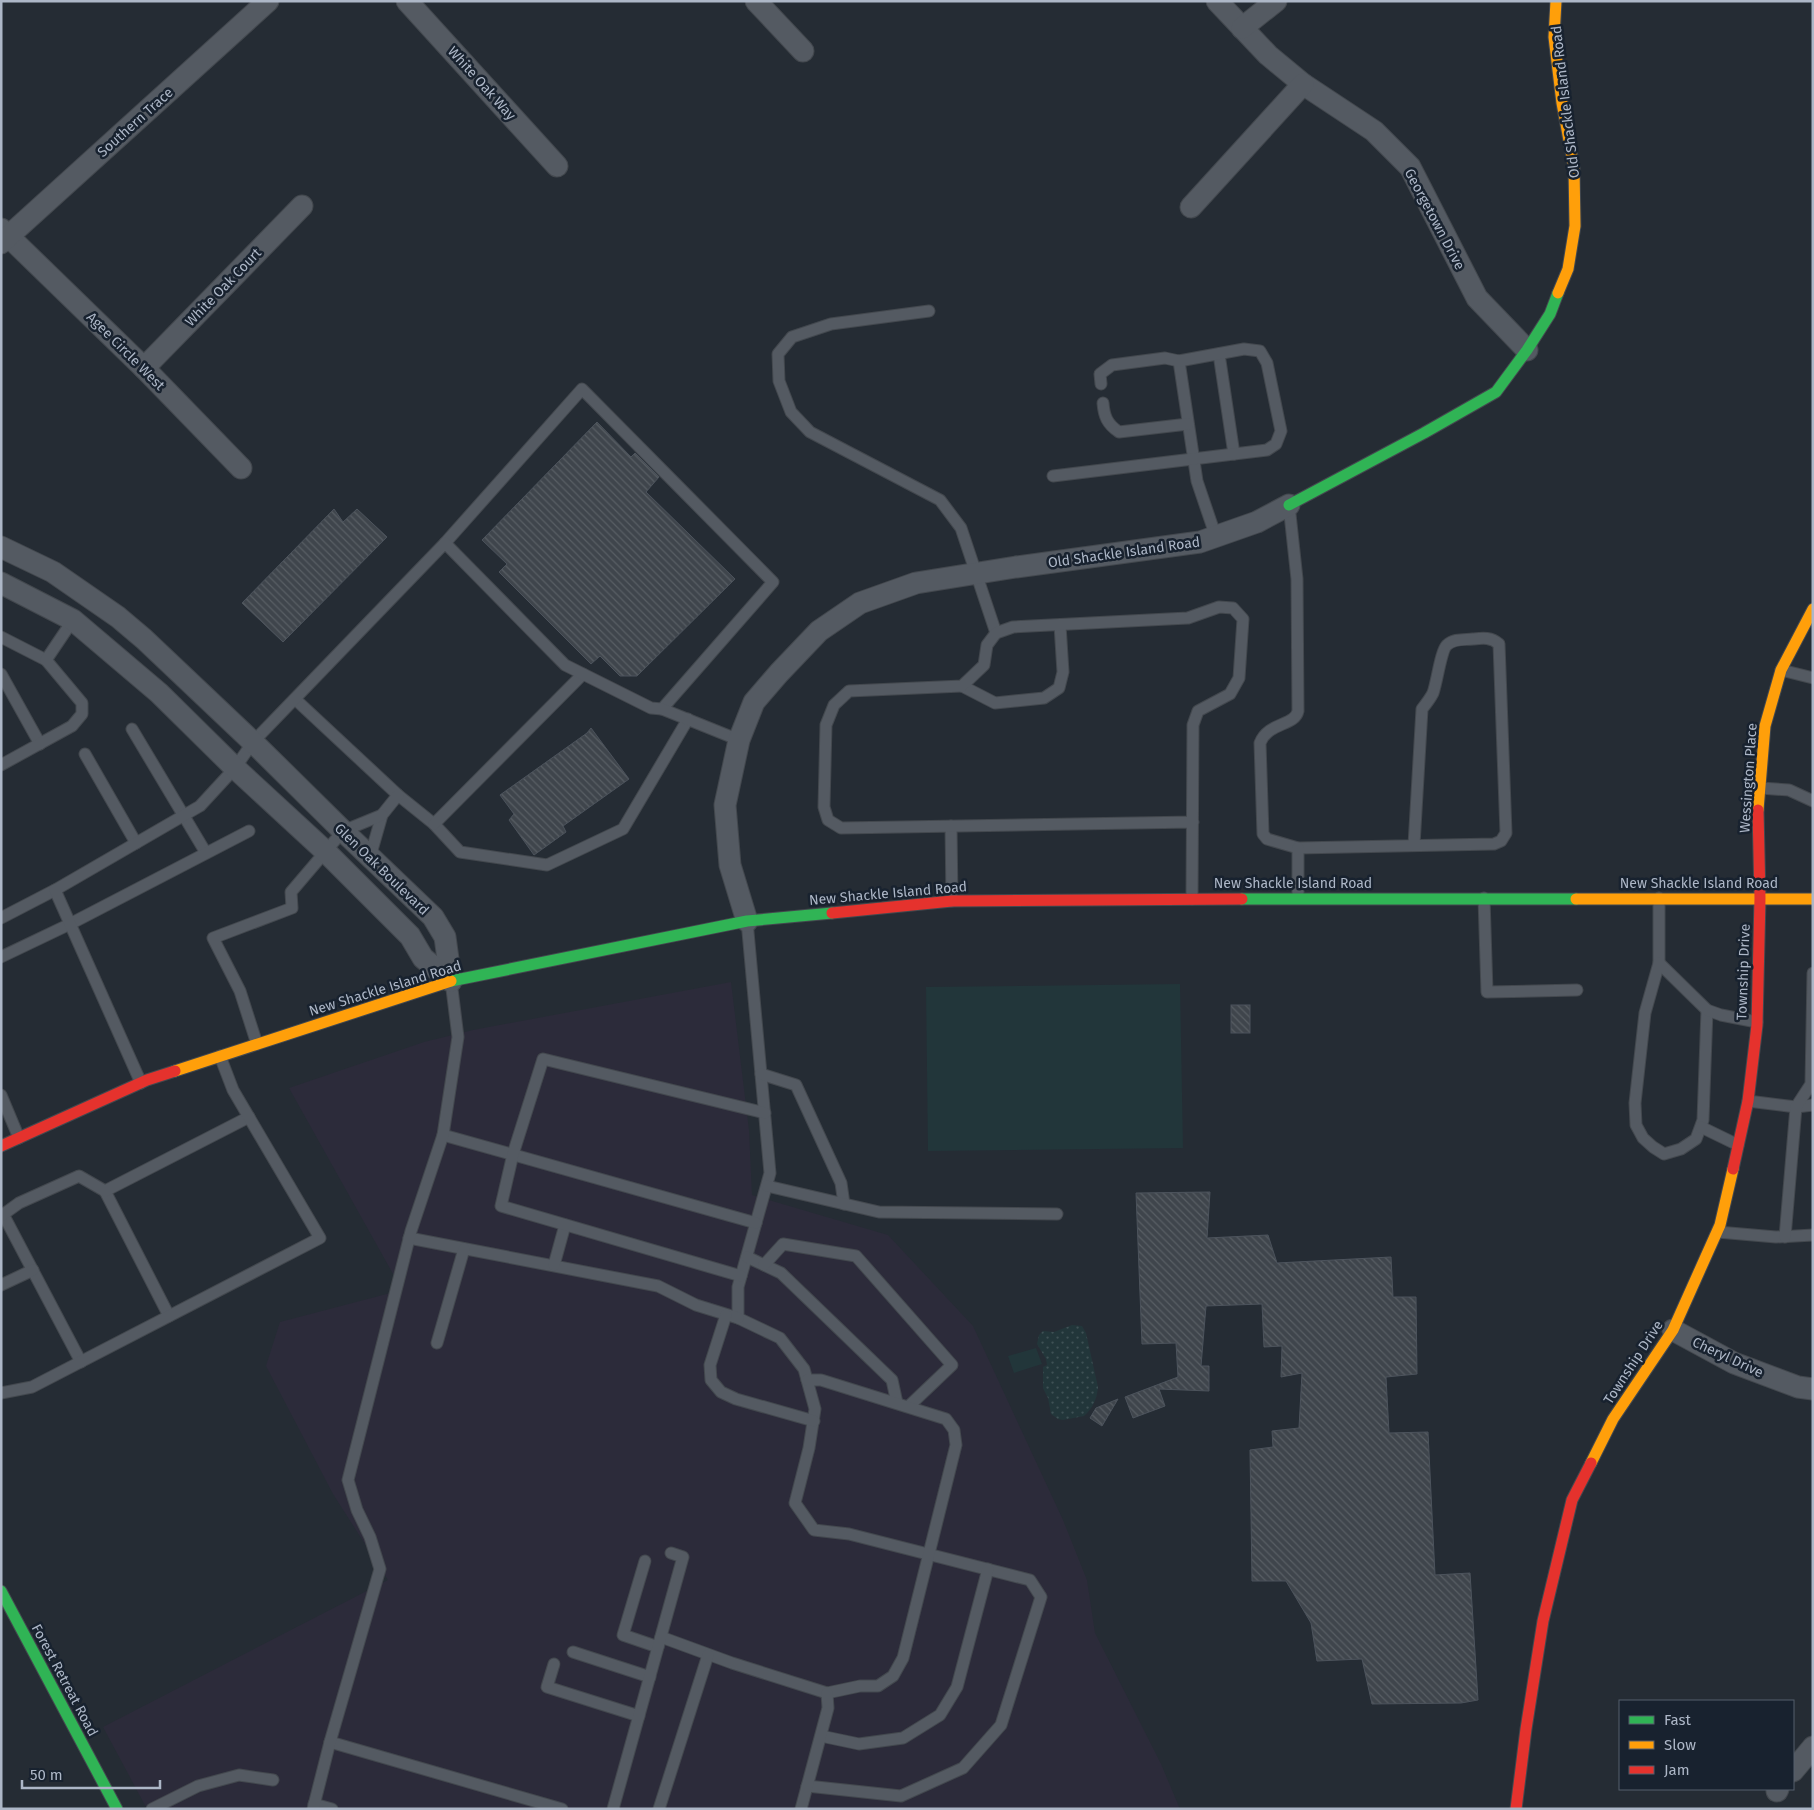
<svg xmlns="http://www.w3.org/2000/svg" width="1814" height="1810" viewBox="0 0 1814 1810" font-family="'Fira Sans',sans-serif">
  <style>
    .medical { fill: #2c2b3a }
    .park { fill: url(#park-dots) }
    .garden { fill: #22363a }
    .building { fill: url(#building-back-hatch); stroke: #4c535c }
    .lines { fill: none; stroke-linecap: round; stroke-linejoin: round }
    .lane-casing { stroke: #43484e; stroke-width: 13 }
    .street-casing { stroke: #43484e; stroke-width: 23 }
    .fast-casing { stroke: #43484e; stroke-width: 13 }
    .slow-casing { stroke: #43484e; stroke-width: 13 }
    .jam-casing { stroke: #43484e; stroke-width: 13 }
    .lane { stroke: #545a62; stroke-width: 11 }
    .street { stroke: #545a62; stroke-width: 21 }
    .fast { stroke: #30b455; stroke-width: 11 }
    .slow { stroke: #ff9f0a; stroke-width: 11 }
    .jam { stroke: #e5322d; stroke-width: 11 }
    .labels { text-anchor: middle; stroke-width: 5; stroke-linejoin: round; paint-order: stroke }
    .street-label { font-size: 14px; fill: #adb7c7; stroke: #18222f }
  </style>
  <defs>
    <pattern id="park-dots" width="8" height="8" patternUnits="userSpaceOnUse" patternTransform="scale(1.25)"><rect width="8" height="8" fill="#22363a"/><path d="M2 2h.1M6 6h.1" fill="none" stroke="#3f5155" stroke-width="1.8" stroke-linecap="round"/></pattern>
    <pattern id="building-back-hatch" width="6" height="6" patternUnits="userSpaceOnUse" patternTransform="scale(1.25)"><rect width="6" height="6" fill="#3f454c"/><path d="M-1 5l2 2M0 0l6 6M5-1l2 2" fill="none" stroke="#585e64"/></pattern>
  </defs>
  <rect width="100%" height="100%" fill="#252c34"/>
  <path class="medical" d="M 731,982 L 749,1130 L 752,1195 L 888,1235 L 973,1326 L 1063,1520 L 1087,1580 L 1095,1633 L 1161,1764 L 1180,1809 L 147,1809 L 103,1727 L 388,1580 L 333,1494 L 266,1366 L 280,1322 L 402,1290 L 289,1088 L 424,1042 L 473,1030 Z"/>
  <path class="park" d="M 1072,1325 L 1082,1326 L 1086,1333 L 1098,1387 C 1097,1399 1093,1408 1084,1416 L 1063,1420 L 1058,1419 L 1051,1414 L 1048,1398 L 1043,1388 L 1043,1367 L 1047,1365 L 1046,1359 L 1037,1344 L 1039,1335 L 1043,1331 L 1054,1332 Z"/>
  <g class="garden">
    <path d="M 1180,984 L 1183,1148 L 928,1151 L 926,987 Z"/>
    <path d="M 1036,1348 L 1042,1364 L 1014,1373 L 1008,1356 Z"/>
  </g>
  <g class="building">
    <path d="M 597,422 L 631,457 L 635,453 L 659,477 L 646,492 L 735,579 L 637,676 L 620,676 L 600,656 L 591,664 L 499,572 L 507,564 L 482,540 Z"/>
    <path d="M 334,509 L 343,522 L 357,509 L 387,537 L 283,642 L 242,603 Z"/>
    <path d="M 591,728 L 629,779 L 563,826 L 566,832 L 534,855 L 509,820 L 514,814 L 500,795 L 587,733 Z"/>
    <rect x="1231" y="1005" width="19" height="28"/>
    <path d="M 1210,1192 L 1207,1238 L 1268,1235 L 1277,1263 L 1391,1257 L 1393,1297 L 1416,1297 L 1417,1374 L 1386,1377 L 1389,1433 L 1428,1432 L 1435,1575 L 1470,1573 L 1478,1700 L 1461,1703 L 1372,1704 L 1362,1659 L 1317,1661 L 1311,1623 L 1286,1581 L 1252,1581 L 1250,1450 L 1273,1447 L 1272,1431 L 1299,1428 L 1302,1373 L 1281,1377 L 1282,1346 L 1264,1347 L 1262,1304 L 1206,1306 L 1201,1366 L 1209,1366 L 1209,1391 L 1159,1389 L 1165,1406 L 1133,1418 L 1125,1397 L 1178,1377 L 1176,1343 L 1142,1344 L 1136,1193 Z"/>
    <path d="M 1118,1399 L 1102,1426 L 1090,1418 L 1096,1408 Z"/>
  </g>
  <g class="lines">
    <defs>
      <g id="lane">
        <path d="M 929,311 L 831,324 L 792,337 L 778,354 L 779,381 L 791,412 L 810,432 L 940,500 L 961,528 L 996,633"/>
        <path d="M 1219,354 L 1234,454"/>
        <path d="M 1179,361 L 1197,481 L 1216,537"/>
        <path d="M 1103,403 C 1104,416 1107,424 1119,432 L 1188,424"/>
        <path d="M 1053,476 L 1267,450 L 1276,444 L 1281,431 L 1267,363 L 1260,351 L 1244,349 L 1179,361 L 1165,358 L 1112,365 L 1100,374 L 1101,384"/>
        <path d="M 1289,505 L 1297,579 L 1298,711 C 1295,726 1268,722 1260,743 L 1263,834 L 1267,839 L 1298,848 L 1494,844 L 1501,841 L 1506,833 L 1499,644 C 1491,637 1483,638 1473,639 C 1465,640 1454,638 1447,645 C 1441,650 1437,682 1433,693 C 1430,699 1426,704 1422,709 L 1414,845"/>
        <path d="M 445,543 L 582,389 L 773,582 L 662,709"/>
        <path d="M 1,637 L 46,660"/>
        <path d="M 1781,670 L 1813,678"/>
        <path d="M 1,674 L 40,744"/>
        <path d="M 962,686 L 995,703 L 1044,698 L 1059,688 L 1063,672 L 1060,625"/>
        <path d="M 295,699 L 398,795 L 434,824 L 460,852 L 547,865 L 623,829 L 688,719"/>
        <path d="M 132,729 L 206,853"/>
        <path d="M 85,754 L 136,843"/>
        <path d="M 1,765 L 72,726 L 82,714 L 82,703 L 46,660 L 73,620"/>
        <path d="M 1760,788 L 1789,790 L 1813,801"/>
        <path d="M 434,824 L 583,674"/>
        <path d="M 951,826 L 952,901"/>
        <path d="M 370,857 L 382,815 L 398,795"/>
        <path d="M 1298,898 L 1298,848"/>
        <path d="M 1484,898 L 1487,992 L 1577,990"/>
        <path d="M 1659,898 L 1659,963 L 1645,1013 L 1635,1103 L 1636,1125 L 1643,1138 L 1653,1147 L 1664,1154 L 1681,1149 L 1696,1139 L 1703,1120 L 1707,1010"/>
        <path d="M 1192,899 L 1193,725 L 1198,711 L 1230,694 L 1239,678 L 1243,619 L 1233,608 L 1219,607 L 1188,618 L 1013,627 L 996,633 L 987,645 L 984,665 L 962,686 L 849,691 L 834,705 L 826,725 L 824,807 L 828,820 L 841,828 L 1193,822"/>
        <path d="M 1,918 L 55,890"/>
        <path d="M 747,921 L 770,1173 L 738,1287 L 738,1318 L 780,1338 L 804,1369 L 815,1409 L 809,1448 L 795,1503 L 814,1530 L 849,1534 L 1030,1580 L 1041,1597 L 1001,1725 L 963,1768 L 901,1796 L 807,1786"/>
        <path d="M 1,957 L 70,924 L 249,831"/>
        <path d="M 1659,963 L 1707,1010 L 1721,1015 L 1757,1022"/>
        <path d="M 257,1044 L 240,991 L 213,938 L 292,908 L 291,892 L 343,831 L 382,815"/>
        <path d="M 761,1074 L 796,1085 L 841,1183 L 844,1204"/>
        <path d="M 141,1083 L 55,890 L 200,806 L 235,768 L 253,742 L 445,543 L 565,665 L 651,708 L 662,709 L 739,740"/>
        <path d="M 1,1095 L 19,1138"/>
        <path d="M 1748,1101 L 1796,1107 L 1813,1105"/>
        <path d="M 1701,1127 L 1738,1145"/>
        <path d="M 443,1135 L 756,1223"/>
        <path d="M 767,1186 L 879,1212 L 1057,1214"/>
        <path d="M 105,1191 L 169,1316"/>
        <path d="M 3,1214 L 81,1362"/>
        <path d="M 1,1216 L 19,1203 L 79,1176 L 105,1191 L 249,1117"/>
        <path d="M 1718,1232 L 1776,1237 L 1813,1235"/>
        <path d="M 1785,1237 L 1796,1107 L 1811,1084 L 1813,973"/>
        <path d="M 409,1238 L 658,1286 L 696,1305 L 738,1318"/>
        <path d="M 747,1257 L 781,1273 L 892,1380 L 897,1403"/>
        <path d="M 554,1265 L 565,1225"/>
        <path d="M 764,1265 L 783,1244 L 856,1256 L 952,1365 L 909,1406"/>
        <path d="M 741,1276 L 501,1206 L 513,1154 L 543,1059 L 765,1113"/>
        <path d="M 1,1285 L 33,1270"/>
        <path d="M 726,1315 L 710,1365 L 711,1380 L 721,1392 L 736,1399 L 814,1421"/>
        <path d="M 437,1343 L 464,1249"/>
        <path d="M 1,1393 L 32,1387 L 320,1238 L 233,1090 L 220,1056"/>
        <path d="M 645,1561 L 623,1635 L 658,1647"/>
        <path d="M 661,1637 L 732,1663 L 827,1693 L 860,1686 L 878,1686 L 893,1676 L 903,1658 L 956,1445 L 954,1430 L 946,1419 L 821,1380 L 807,1380"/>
        <path d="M 573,1652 L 650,1677"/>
        <path d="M 554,1664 L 547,1687 L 639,1716"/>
        <path d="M 821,1736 L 859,1744 L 903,1738 L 940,1715 L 957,1687 L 988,1569"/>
        <path d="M 330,1742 L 562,1809"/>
        <path d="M 314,1804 L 332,1809"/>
        <path d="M 152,1809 L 198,1786 L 239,1775 L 273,1780"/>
        <path d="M 313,1809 L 330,1742 L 380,1569 L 370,1537 L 357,1510 L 348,1480 L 411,1231 L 443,1135 L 458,1037 L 451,981"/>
        <path d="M 613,1809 L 683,1557 L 671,1553"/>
        <path d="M 659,1809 L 708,1655"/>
        <path d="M 801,1809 L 828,1708 L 827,1693"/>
      </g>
      <g id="street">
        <path d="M 407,1 L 557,166"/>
        <path d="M 756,1 L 803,51"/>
        <path d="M 1217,1 L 1268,55 L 1303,84 L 1374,131 L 1410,167 L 1477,298 L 1527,350"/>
        <path d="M 1242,28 L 1276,1"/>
        <path d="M 1191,207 L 1303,84"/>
        <path d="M 1,229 L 144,368 L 241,468"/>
        <path d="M 1,243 L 268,1"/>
        <path d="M 144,368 L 302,206"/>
        <path d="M 1,547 L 53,572 L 118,617 L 144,639 L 259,748 L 343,831 L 433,917 L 445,937 L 451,981"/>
        <path d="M 1,583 L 73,620 L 159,693 L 235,768 L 325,851 L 410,936 L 423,958 L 451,981"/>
        <path d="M 747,921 L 730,865 L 725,805 L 739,740 L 754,702 L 779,673 L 819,631 L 860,603 L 916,583 L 1016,567 L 1200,542 L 1257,522 L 1289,505"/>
        <path d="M 1673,1330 L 1734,1363 L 1798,1387 L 1813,1389"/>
        <path d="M 1793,1771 L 1813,1747"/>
        <path d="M 1777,1791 L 1778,1789"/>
      </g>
      <g id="fast">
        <path d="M 1289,505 L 1424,433 L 1496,392 L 1527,350 L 1550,314 L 1558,293"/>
        <path d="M 1242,899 L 1576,899"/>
        <path d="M 451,981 L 747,921 L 832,913"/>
        <path d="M 1,1591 L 117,1809"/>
      </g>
      <g id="slow">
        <path d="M 1556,1 L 1554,37 L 1562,103 L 1574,167 L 1575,226 L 1568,269 L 1558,293"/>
        <path d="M 1758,810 L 1765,726 L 1781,670 L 1813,609"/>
        <path d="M 1576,899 L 1813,899"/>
        <path d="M 175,1071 L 451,981"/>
        <path d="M 1591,1463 L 1613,1419 L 1673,1330 L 1720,1225 L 1733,1169"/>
      </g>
      <g id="jam">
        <path d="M 832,913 L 952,901 L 1242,899"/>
        <path d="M 1,1146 L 147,1080 L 175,1071"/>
        <path d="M 1733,1169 L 1748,1101 L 1757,1025 L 1760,898 L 1758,810"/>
        <path d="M 1516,1809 L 1526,1729 L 1543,1621 L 1572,1500 L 1591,1463"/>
      </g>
    </defs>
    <use href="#lane" class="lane-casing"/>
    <use href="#street" class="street-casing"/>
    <use href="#fast" class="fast-casing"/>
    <use href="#slow" class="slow-casing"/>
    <use href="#jam" class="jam-casing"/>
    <use href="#lane" class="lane"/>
    <use href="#street" class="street"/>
    <use href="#fast" class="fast"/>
    <use href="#slow" class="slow"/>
    <use href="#jam" class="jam"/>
  </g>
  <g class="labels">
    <g class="street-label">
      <text transform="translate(482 83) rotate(48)" y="5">White Oak Way</text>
      <text transform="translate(1565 102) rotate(-97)" y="5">Old Shackle Island Road</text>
      <text transform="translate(135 122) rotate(-42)" y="5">Southern Trace</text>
      <text transform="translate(1435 219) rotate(62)" y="5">Georgetown Drive</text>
      <text transform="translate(223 287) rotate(-46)" y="5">White Oak Court</text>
      <text transform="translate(126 351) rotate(45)" y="5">Agee Circle West</text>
      <text transform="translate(1124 552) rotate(-8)" y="5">Old Shackle Island Road</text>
      <text transform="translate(1748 778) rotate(-86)" y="5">Wessington Place</text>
      <text transform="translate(382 869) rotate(44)" y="5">Glen Oak Boulevard</text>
      <text x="1293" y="888">New Shackle Island Road</text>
      <text x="1699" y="888">New Shackle Island Road</text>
      <text transform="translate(888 893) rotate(-5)" y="5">New Shackle Island Road</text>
      <text transform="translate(1743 972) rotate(-88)" y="5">Township Drive</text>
      <text transform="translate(385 988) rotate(-17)" y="5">New Shackle Island Road</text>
      <text transform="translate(1728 1357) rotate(25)" y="5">Cheryl Drive</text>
      <text transform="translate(1633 1362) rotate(-57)" y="5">Township Drive</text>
      <text transform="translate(65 1680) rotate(62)" y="5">Forest Retreat Road</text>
    </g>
  </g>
  <rect width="1814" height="1810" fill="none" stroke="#adb7c7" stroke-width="5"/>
  <rect x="1619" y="1700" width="175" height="90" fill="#18222f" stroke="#545e6c"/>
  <rect x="1629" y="1716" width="25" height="8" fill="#30b455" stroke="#545e6c"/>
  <text x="1664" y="1725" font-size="15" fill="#adb7c7">Fast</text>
  <rect x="1629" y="1741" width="25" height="8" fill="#ff9f0a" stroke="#545e6c"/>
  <text x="1664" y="1750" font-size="15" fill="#adb7c7">Slow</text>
  <rect x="1629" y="1766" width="25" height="8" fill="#e5322d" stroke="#545e6c"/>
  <text x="1664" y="1775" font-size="15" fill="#adb7c7">Jam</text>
  <path d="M22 1780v8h138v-8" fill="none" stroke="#adb7c7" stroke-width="2.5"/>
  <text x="30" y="1780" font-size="15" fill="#adb7c7" stroke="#18222f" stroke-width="4" paint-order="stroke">50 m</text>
</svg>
